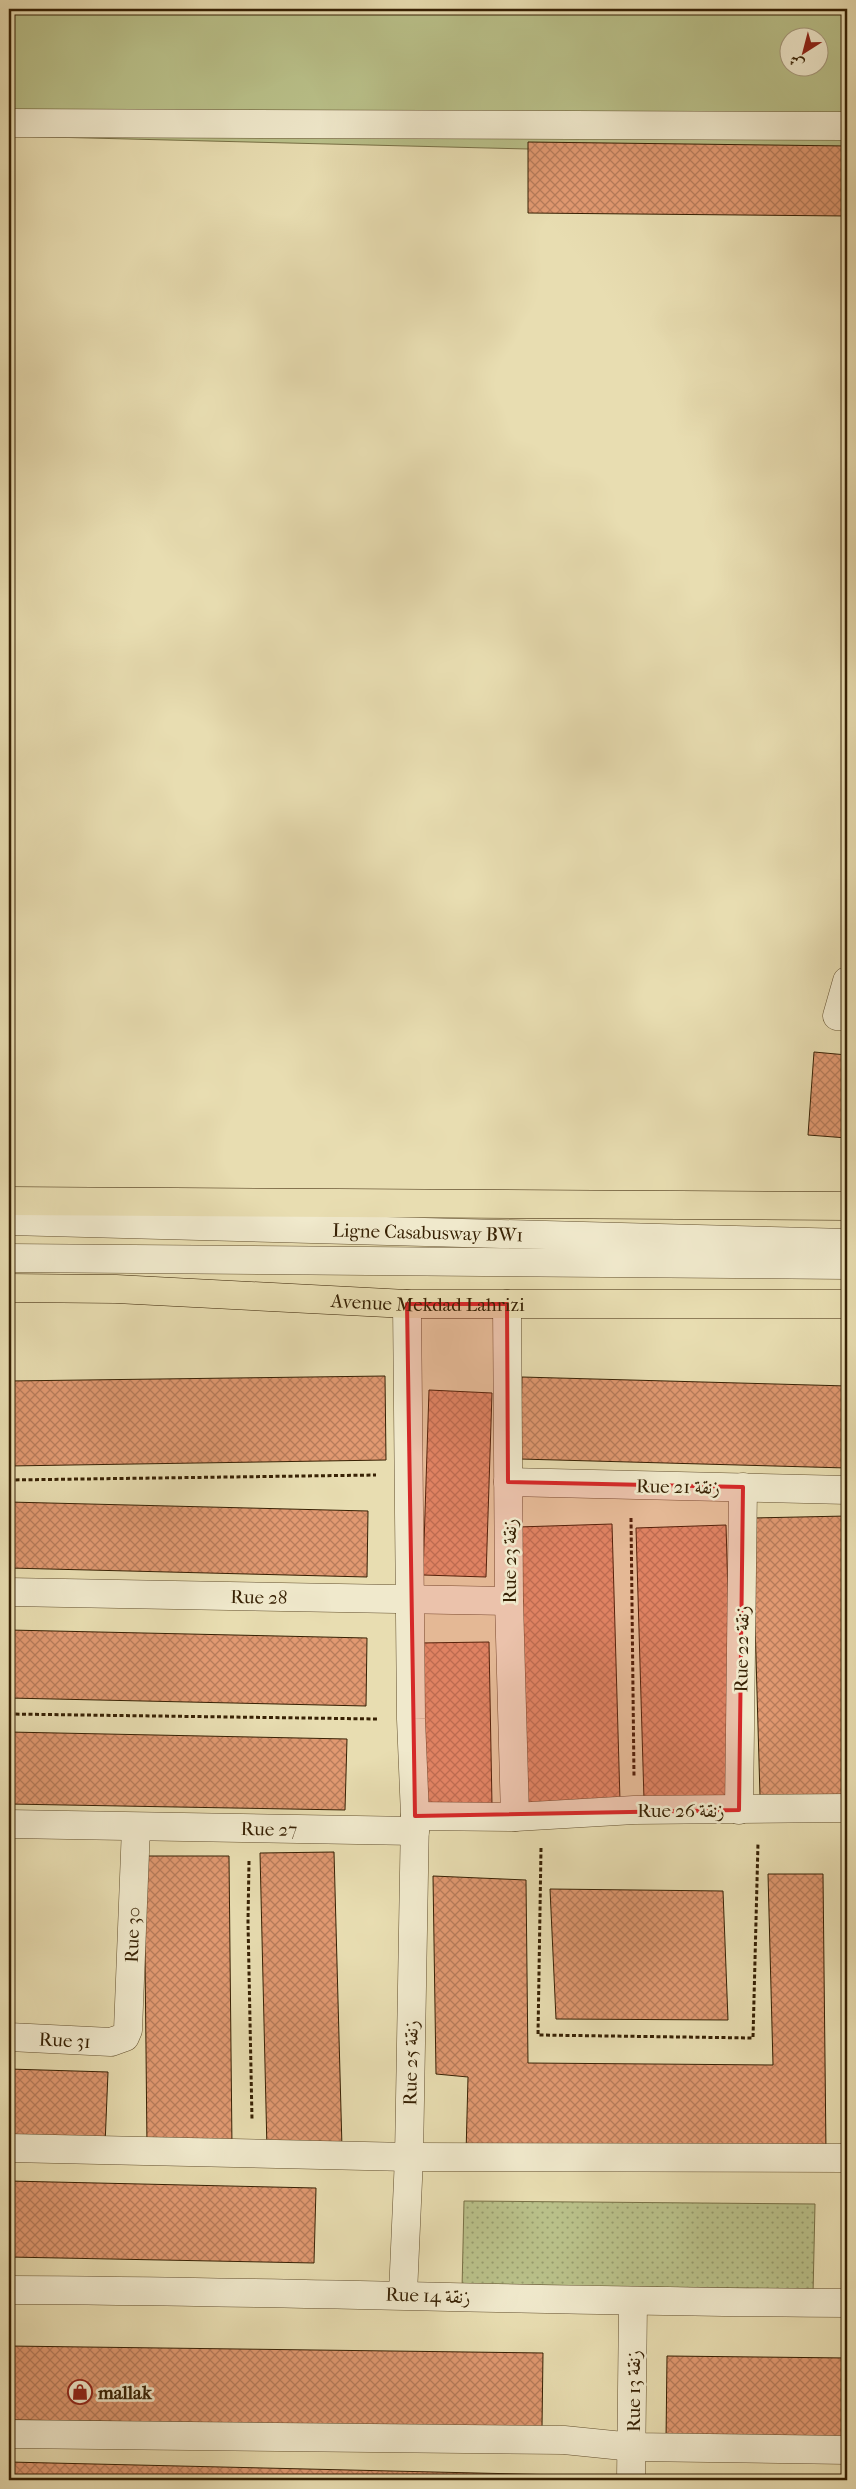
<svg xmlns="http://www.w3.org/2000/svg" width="856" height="2489" viewBox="0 0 856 2489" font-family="'IM FELL French Canon',Amiri,serif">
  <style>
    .green { fill: #b9c089; stroke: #787046; fill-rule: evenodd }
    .park { fill: url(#park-dots); stroke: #787046 }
    .building { fill: url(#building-cross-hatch); stroke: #372104 }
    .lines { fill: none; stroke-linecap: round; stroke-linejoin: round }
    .minor-casing { stroke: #63502f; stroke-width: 29 }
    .major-casing { stroke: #372104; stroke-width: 29 }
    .path { stroke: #372104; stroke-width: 3; stroke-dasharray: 4 2.5; stroke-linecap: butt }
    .minor { stroke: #f0e9cc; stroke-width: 28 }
    .major { stroke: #e8ddb1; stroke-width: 28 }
    .marked { fill: #d62828; fill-opacity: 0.2; stroke: #d62828; stroke-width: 4; stroke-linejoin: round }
    .labels { text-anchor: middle; stroke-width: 5; stroke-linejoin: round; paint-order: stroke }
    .street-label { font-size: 19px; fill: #372104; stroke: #f0e9cc }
    .poi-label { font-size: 19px; font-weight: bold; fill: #372104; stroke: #f0e9cc; text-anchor: start }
  </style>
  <defs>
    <pattern id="park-dots" width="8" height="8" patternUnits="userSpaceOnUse" patternTransform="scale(1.25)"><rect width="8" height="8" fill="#b9c089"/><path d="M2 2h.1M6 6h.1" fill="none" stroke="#979c6e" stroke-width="1.8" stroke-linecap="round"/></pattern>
    <pattern id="building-cross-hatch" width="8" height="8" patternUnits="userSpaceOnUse" patternTransform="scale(1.25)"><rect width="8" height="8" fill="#e19971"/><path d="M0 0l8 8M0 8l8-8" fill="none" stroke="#b77c5b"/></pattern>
  </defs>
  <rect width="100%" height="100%" fill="#e8ddb1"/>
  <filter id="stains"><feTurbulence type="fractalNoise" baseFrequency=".004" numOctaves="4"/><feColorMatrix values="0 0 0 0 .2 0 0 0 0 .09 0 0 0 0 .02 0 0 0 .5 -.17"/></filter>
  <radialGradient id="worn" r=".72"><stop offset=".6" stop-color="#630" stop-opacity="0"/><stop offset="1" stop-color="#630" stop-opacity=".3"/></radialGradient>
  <path class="green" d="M 9,9 L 847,9 L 847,157 L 9,136 ZM 788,38 L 818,38 L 818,68 L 788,68 Z"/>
  <path class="park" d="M 464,2201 L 815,2204 L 813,2295 L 462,2290 Z"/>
  <g class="building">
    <path d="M 528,142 L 847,146 L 847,216 L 528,213 Z"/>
    <path d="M 814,1052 L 847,1055 L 847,1138 L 808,1135 Z"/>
    <path d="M 385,1376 L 386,1460 L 9,1466 L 9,1381 Z"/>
    <path d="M 522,1377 L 847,1386 L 847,1468 L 520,1459 Z"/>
    <path d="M 429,1390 L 492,1393 L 486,1577 L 423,1575 Z"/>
    <path d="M 9,1502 L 368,1511 L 367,1577 L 9,1568 Z"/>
    <path d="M 847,1516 L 847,1795 L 760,1796 L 752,1518 Z"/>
    <path d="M 612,1524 L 620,1801 L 526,1804 L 518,1527 Z"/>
    <path d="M 726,1525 L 734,1798 L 644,1800 L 636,1528 Z"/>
    <path d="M 9,1630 L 367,1638 L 366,1706 L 9,1698 Z"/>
    <path d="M 489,1642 L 492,1805 L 421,1806 L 419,1643 Z"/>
    <path d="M 9,1732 L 347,1739 L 345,1810 L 9,1804 Z"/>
    <path d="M 334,1852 L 342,2148 L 267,2150 L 260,1853 Z"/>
    <path d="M 144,1856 L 229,1856 L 232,2147 L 147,2148 Z"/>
    <path d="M 768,1874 L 823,1874 L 826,2153 L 466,2154 L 468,2077 L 436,2074 L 433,1876 L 526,1880 L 528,2063 L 773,2065 Z"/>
    <path d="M 550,1889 L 723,1891 L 728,2020 L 556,2019 Z"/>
    <path d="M 9,2069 L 108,2072 L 105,2145 L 9,2142 Z"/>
    <path d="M 9,2181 L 316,2188 L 314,2263 L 9,2257 Z"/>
    <path d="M 9,2346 L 543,2353 L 542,2427 L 9,2420 Z"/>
    <path d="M 667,2356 L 847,2358 L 847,2441 L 666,2440 Z"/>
    <path d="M 9,2462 L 561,2475 L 562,2480 L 9,2480 Z"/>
  </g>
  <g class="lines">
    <defs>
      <g id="minor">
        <path d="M 9,123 L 847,126"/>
        <path d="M 847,981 L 837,1016 L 847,1016"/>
        <path id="s1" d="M 9,1221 L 847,1243"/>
        <path d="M 9,1258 L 847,1265"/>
        <path d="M 407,1304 L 411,1719 L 415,1816"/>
        <path d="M 507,1304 L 509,1601 L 515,1817"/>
        <path d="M 508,1482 L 847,1490"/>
        <path id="s2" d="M 9,1592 L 509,1601"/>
        <path d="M 739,1810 L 743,1487"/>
        <path id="s3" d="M 9,1824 L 415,1831"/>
        <path id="s4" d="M 9,2037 L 111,2042 L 125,2037 L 128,2030 L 136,1827"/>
        <path d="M 9,2148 L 409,2157 L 847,2158"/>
        <path d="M 9,2290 C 288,2291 568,2302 847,2303"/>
        <path d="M 403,2294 L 409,2157 L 415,1816 L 515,1817 L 634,1810 L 847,1808"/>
        <path d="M 9,2434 L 564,2440 L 633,2447 L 847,2450"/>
        <path d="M 631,2480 L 633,2302"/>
      </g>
      <g id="major">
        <path d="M 9,1201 L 847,1206"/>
        <path id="s5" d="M 9,1288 L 116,1289 L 407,1304 L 847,1304"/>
      </g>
    </defs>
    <use href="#minor" class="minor-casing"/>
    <use href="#major" class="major-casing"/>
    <g class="path">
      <path d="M 9,1480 L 376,1475"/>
      <path d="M 631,1518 L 634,1777"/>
      <path d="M 9,1714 L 378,1719"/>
      <path d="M 541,1848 L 538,2035 L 753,2038 L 758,1843"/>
      <path d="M 249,1861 L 248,1922 L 252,2120"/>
    </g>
    <use href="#minor" class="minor"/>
    <use href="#major" class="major"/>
  </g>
  <path class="marked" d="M 407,1304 L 507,1304 L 508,1482 L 743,1487 L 739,1810 L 415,1816 Z"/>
  <defs>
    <symbol id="shop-ring" viewBox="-11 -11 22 22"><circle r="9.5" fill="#f0e9cc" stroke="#8f2418" stroke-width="1.5"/><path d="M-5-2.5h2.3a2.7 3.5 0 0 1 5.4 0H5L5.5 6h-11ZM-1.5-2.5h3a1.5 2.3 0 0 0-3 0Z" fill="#8f2418"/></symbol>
  </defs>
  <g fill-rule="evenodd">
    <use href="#shop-ring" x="66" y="2378" width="28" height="28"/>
  </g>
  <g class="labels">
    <g class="street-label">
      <text dy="7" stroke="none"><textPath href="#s1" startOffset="419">Ligne Casabusway BW1</textPath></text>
      <text dy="7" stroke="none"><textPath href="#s5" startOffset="419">Avenue Mekdad Lahrizi</textPath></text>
      <text transform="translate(678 1486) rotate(1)" y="7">Rue 21 زنقة</text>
      <text transform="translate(509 1561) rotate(-90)" y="7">Rue 23 زنقة</text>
      <text dy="7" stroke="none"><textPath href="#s2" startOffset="250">Rue 28</textPath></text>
      <text transform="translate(741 1649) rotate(-89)" y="7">Rue 22 زنقة</text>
      <text x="681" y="1817">Rue 26 زنقة</text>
      <text dy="7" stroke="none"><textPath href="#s3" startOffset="260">Rue 27</textPath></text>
      <text dy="7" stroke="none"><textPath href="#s4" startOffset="220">Rue 30</textPath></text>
      <text dy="7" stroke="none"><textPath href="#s4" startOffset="56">Rue 31</textPath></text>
      <text transform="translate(410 2063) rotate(-89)" y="7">Rue 25 زنقة</text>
      <text transform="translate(428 2295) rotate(2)" y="7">Rue 14 زنقة</text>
      <text transform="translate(633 2391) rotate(-90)" y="7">Rue 13 زنقة</text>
    </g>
    <g class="poi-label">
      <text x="98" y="2399">mallak</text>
    </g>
  </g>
  <rect width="856" height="2489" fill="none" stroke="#e8ddb1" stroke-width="30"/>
  <rect x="10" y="10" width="836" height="2469" fill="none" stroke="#372104" stroke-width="2.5"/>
  <rect x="15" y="15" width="826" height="2459" fill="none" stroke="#372104"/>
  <g transform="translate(804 52) rotate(216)"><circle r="24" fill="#f0e9cc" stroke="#a6997c"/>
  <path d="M0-4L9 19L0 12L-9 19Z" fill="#8f2418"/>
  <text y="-8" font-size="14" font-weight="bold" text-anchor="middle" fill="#372104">ش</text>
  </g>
  <rect width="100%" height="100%" filter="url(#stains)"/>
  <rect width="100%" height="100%" fill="url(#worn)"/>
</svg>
